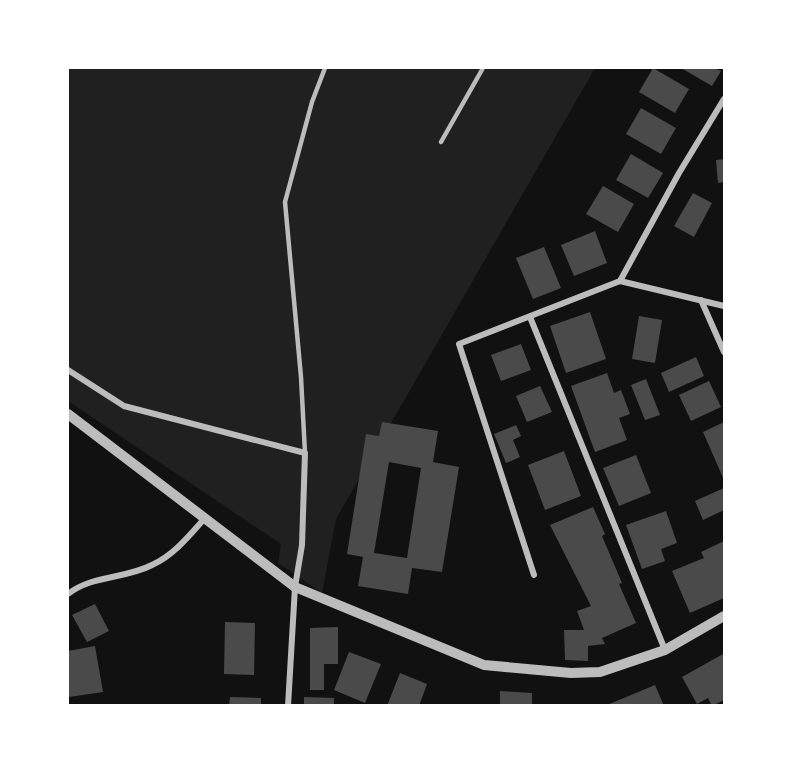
<svg xmlns="http://www.w3.org/2000/svg" width="792" height="773" viewBox="0 0 792 773" font-family="Manrope,sans-serif">
  <style>
    .green { fill: #202020 }
    .building { fill: #4a4a4a; fill-rule: evenodd }
    .lines { fill: none; stroke-linecap: round; stroke-linejoin: round }
    .service { stroke: #bcbcbc; stroke-width: 4.5 }
    .minor { stroke: #bcbcbc; stroke-width: 6 }
    .tertiary { stroke: #bcbcbc; stroke-width: 10 }
  </style>
  <rect width="100%" height="100%" fill="#111"/>
  <path class="green" d="M 68,68 L 595,68 L 336,519 L 322,593 L 278,563 L 281,544 L 68,401 Z"/>
  <g class="building">
    <path d="M 653,68 L 689,89 L 675,113 L 639,92 Z"/>
    <path d="M 681,68 L 714,68 L 721,71 L 712,86 Z"/>
    <path d="M 641,108 L 676,128 L 661,154 L 626,134 Z"/>
    <path d="M 631,154 L 663,173 L 648,198 L 616,180 Z"/>
    <path d="M 724,159 L 724,182 L 718,183 L 716,160 Z"/>
    <path d="M 603,186 L 634,204 L 618,232 L 586,214 Z"/>
    <path d="M 693,193 L 712,203 L 694,237 L 674,226 Z"/>
    <path d="M 595,231 L 607,263 L 574,276 L 561,245 Z"/>
    <path d="M 544,247 L 561,288 L 533,299 L 516,258 Z"/>
    <path d="M 590,312 L 606,359 L 566,373 L 550,326 Z"/>
    <path d="M 639,316 L 662,320 L 655,363 L 632,359 Z"/>
    <path d="M 521,344 L 531,370 L 501,381 L 491,355 Z"/>
    <path d="M 696,357 L 704,376 L 669,392 L 661,373 Z"/>
    <path d="M 607,373 L 614,393 L 621,390 L 630,414 L 619,418 L 627,440 L 595,452 L 571,386 Z"/>
    <path d="M 646,379 L 660,415 L 645,420 L 631,385 Z"/>
    <path d="M 709,381 L 721,407 L 691,421 L 679,395 Z"/>
    <path d="M 540,386 L 552,412 L 527,422 L 516,396 Z"/>
    <path d="M 382,422 L 438,431 L 433,462 L 459,467 L 442,572 L 412,568 L 408,594 L 358,586 L 363,557 L 347,554 L 366,434 L 379,436 ZM 389,462 L 421,468 L 407,558 L 374,553 Z"/>
    <path d="M 724,422 L 724,480 L 703,432 Z"/>
    <path d="M 516,425 L 521,436 L 513,440 L 520,457 L 506,463 L 494,434 Z"/>
    <path d="M 564,451 L 581,496 L 545,510 L 528,465 Z"/>
    <path d="M 636,455 L 651,493 L 619,506 L 603,468 Z"/>
    <path d="M 724,488 L 724,510 L 703,520 L 695,501 Z"/>
    <path d="M 593,507 L 605,534 L 602,536 L 622,583 L 619,584 L 636,623 L 602,638 L 605,644 L 588,646 L 588,661 L 565,660 L 564,630 L 584,630 L 577,611 L 591,606 L 550,525 Z"/>
    <path d="M 666,511 L 677,543 L 661,549 L 665,561 L 642,569 L 626,525 Z"/>
    <path d="M 724,541 L 724,598 L 690,613 L 672,571 L 704,558 L 701,552 Z"/>
    <path d="M 95,604 L 109,631 L 87,642 L 72,615 Z"/>
    <path d="M 225,622 L 255,623 L 254,675 L 224,674 Z"/>
    <path d="M 338,627 L 338,664 L 324,664 L 324,690 L 310,690 L 310,628 Z"/>
    <path d="M 95,646 L 103,692 L 69,697 L 68,651 Z"/>
    <path d="M 349,652 L 381,664 L 365,703 L 334,690 Z"/>
    <path d="M 723,654 L 724,700 L 712,706 L 708,698 L 697,704 L 682,677 Z"/>
    <path d="M 400,673 L 427,684 L 419,706 L 387,706 Z"/>
    <path d="M 655,685 L 664,706 L 607,706 L 607,705 Z"/>
    <path d="M 500,691 L 532,693 L 532,706 L 500,706 Z"/>
    <path d="M 230,697 L 261,698 L 261,706 L 229,706 Z"/>
    <path d="M 304,697 L 334,698 L 334,706 L 304,706 Z"/>
  </g>
  <g class="lines">
    <g class="service">
      <path d="M 441,142 L 483,68"/>
      <path d="M 305,453 L 301,377 L 285,202 L 312,102 L 325,68"/>
    </g>
    <g class="minor">
      <path d="M 620,281 L 679,173 L 724,99"/>
      <path d="M 701,300 L 724,352"/>
      <path d="M 530,317 L 665,650"/>
      <path d="M 68,370 L 124,406 L 305,453 L 302,545 L 295,587 L 288,706"/>
      <path d="M 534,575 L 459,344 L 620,281 L 724,306"/>
      <path d="M 68,594 C 92,575 125,579 152,565 C 174,555 189,536 205,518"/>
    </g>
    <path class="tertiary" d="M 68,414 L 295,587 L 484,665 L 571,673 L 600,672 L 665,650 L 724,616"/>
  </g>
  <rect width="792" height="773" fill="none" stroke="#ffffff" stroke-width="138"/>
</svg>
